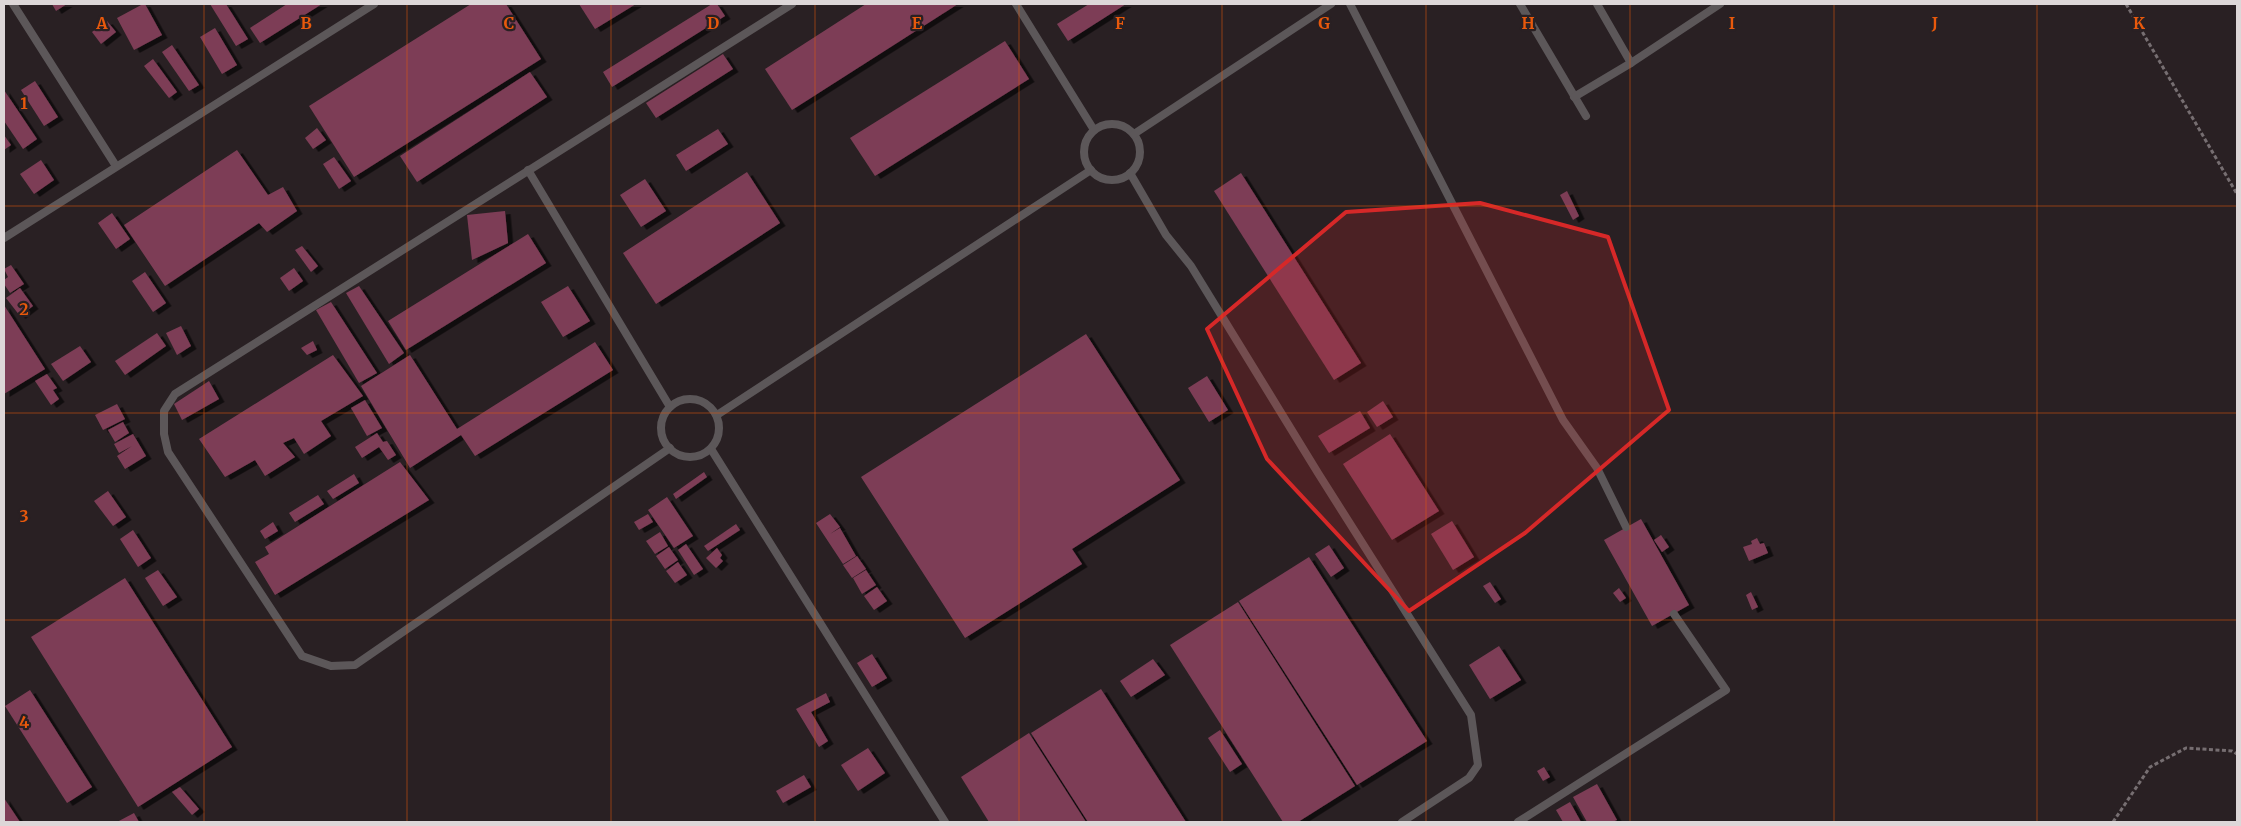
<svg xmlns="http://www.w3.org/2000/svg" width="2241" height="826" viewBox="0 0 2241 826" font-family="Merriweather,serif">
  <style>
    .building { fill: #7d3e56; filter: url(#shadow) }
    .lines { fill: none; stroke-linecap: round; stroke-linejoin: round }
    .path { stroke: #766e71; stroke-width: 3; stroke-dasharray: 4 2.5; stroke-linecap: butt }
    .service { stroke: #5c5759; stroke-width: 8 }
    .marked { fill: #d62828; fill-opacity: 0.2; stroke: #d62828; stroke-width: 4; stroke-linejoin: round }
    .grid { fill: none; stroke: #e8590c; stroke-width: 1; stroke-opacity: 0.55 }
    .grid-label { font-size: 16px; text-anchor: middle; font-weight: bold; fill: #e8590c; stroke: #292023; stroke-width: 4.5; stroke-linejoin: round; paint-order: stroke }
  </style>
  <defs>
    <filter id="shadow"><feDropShadow dx="5.5" dy="3" stdDeviation="0" flood-color="#0009"/></filter>
  </defs>
  <rect width="100%" height="100%" fill="#292023"/>
  <g class="building">
    <path d="M 52,4 L 67,4 L 56,11 Z"/>
    <path d="M 143,4 L 145,4 L 162,35 L 134,50 L 117,18 Z"/>
    <path d="M 210,4 L 226,4 L 248,39 L 236,46 Z"/>
    <path d="M 287,4 L 322,4 L 260,43 L 250,28 Z"/>
    <path d="M 471,4 L 506,4 L 541,59 L 354,177 L 309,106 Z"/>
    <path d="M 579,4 L 636,4 L 595,29 Z"/>
    <path d="M 712,4 L 717,4 L 725,16 L 612,87 L 603,72 Z"/>
    <path d="M 866,4 L 958,4 L 792,110 L 765,69 Z"/>
    <path d="M 1089,4 L 1126,4 L 1068,41 L 1057,24 Z"/>
    <path d="M 107,21 L 116,32 L 101,44 L 92,32 Z"/>
    <path d="M 215,28 L 237,65 L 222,74 L 200,37 Z"/>
    <path d="M 1005,41 L 1029,79 L 875,176 L 850,138 Z"/>
    <path d="M 172,45 L 199,85 L 189,91 L 162,52 Z"/>
    <path d="M 723,54 L 733,69 L 656,118 L 646,103 Z"/>
    <path d="M 153,59 L 177,92 L 169,98 L 144,66 Z"/>
    <path d="M 530,72 L 547,97 L 417,182 L 400,156 Z"/>
    <path d="M 35,81 L 58,117 L 44,126 L 21,90 Z"/>
    <path d="M 4,90 L 37,139 L 23,149 L 4,121 Z"/>
    <path d="M 317,128 L 326,140 L 313,149 L 305,138 Z"/>
    <path d="M 718,129 L 728,144 L 686,171 L 676,155 Z"/>
    <path d="M 4,135 L 11,145 L 4,150 Z"/>
    <path d="M 237,150 L 268,195 L 283,187 L 297,211 L 267,232 L 259,223 L 165,286 L 124,225 Z"/>
    <path d="M 334,157 L 351,181 L 339,189 L 323,164 Z"/>
    <path d="M 41,160 L 54,180 L 34,194 L 20,174 Z"/>
    <path d="M 747,172 L 780,223 L 656,304 L 623,253 Z"/>
    <path d="M 1241,173 L 1361,363 L 1334,380 L 1214,191 Z"/>
    <path d="M 645,179 L 666,211 L 641,227 L 620,195 Z"/>
    <path d="M 1567,191 L 1579,216 L 1573,220 L 1560,195 Z"/>
    <path d="M 505,211 L 508,243 L 472,260 L 467,215 Z"/>
    <path d="M 112,213 L 130,239 L 116,249 L 98,223 Z"/>
    <path d="M 528,234 L 546,263 L 406,350 L 388,321 Z"/>
    <path d="M 302,246 L 318,266 L 311,272 L 295,250 Z"/>
    <path d="M 11,265 L 24,284 L 10,293 L 4,284 L 4,280 L 8,277 L 4,269 Z"/>
    <path d="M 294,268 L 303,281 L 289,291 L 280,278 Z"/>
    <path d="M 145,272 L 166,303 L 153,312 L 132,281 Z"/>
    <path d="M 359,286 L 404,353 L 389,364 L 346,293 Z"/>
    <path d="M 568,286 L 590,321 L 563,337 L 541,302 Z"/>
    <path d="M 20,288 L 33,306 L 20,316 L 6,298 Z"/>
    <path d="M 331,302 L 377,373 L 359,383 L 316,310 Z"/>
    <path d="M 4,305 L 45,369 L 4,394 Z"/>
    <path d="M 181,326 L 191,346 L 177,355 L 166,333 Z"/>
    <path d="M 157,333 L 166,346 L 125,375 L 115,361 Z"/>
    <path d="M 1086,334 L 1180,480 L 1072,549 L 1082,564 L 965,638 L 861,477 Z"/>
    <path d="M 313,341 L 317,350 L 307,355 L 301,348 Z"/>
    <path d="M 595,342 L 613,370 L 475,456 L 461,435 L 410,468 L 361,386 L 410,355 L 457,429 Z"/>
    <path d="M 80,346 L 91,362 L 63,381 L 51,364 Z"/>
    <path d="M 333,355 L 363,396 L 321,421 L 331,436 L 304,454 L 294,438 L 283,443 L 295,457 L 265,476 L 255,460 L 225,477 L 199,439 Z"/>
    <path d="M 47,374 L 57,388 L 53,390 L 59,399 L 51,405 L 35,381 Z"/>
    <path d="M 1207,376 L 1228,410 L 1209,422 L 1188,388 Z"/>
    <path d="M 209,381 L 219,399 L 182,420 L 174,404 Z"/>
    <path d="M 365,400 L 382,428 L 367,436 L 351,408 Z"/>
    <path d="M 1383,401 L 1393,417 L 1377,427 L 1367,412 Z"/>
    <path d="M 117,404 L 125,419 L 103,430 L 95,415 Z"/>
    <path d="M 1360,411 L 1370,428 L 1329,453 L 1318,436 Z"/>
    <path d="M 123,422 L 129,433 L 115,442 L 108,430 Z"/>
    <path d="M 377,433 L 383,442 L 387,441 L 396,455 L 388,460 L 379,447 L 362,458 L 355,447 Z"/>
    <path d="M 133,434 L 146,456 L 125,469 L 117,456 L 132,446 L 119,453 L 114,444 Z"/>
    <path d="M 1390,434 L 1439,511 L 1392,540 L 1343,464 Z"/>
    <path d="M 400,462 L 429,500 L 275,595 L 255,562 L 269,554 L 265,547 Z"/>
    <path d="M 704,472 L 707,477 L 676,499 L 673,494 Z"/>
    <path d="M 354,474 L 359,483 L 333,499 L 327,491 Z"/>
    <path d="M 108,491 L 126,517 L 113,526 L 94,501 Z"/>
    <path d="M 318,495 L 324,504 L 295,522 L 289,513 Z"/>
    <path d="M 667,497 L 693,536 L 674,548 L 648,510 Z"/>
    <path d="M 648,514 L 653,522 L 639,530 L 634,522 Z"/>
    <path d="M 830,514 L 840,527 L 830,534 L 840,528 L 856,556 L 843,564 L 816,523 Z"/>
    <path d="M 1641,519 L 1689,605 L 1652,626 L 1604,540 Z"/>
    <path d="M 1452,521 L 1474,557 L 1453,570 L 1431,534 Z"/>
    <path d="M 273,522 L 278,531 L 265,539 L 260,531 Z"/>
    <path d="M 736,524 L 740,530 L 708,551 L 704,546 Z"/>
    <path d="M 133,530 L 151,558 L 138,567 L 120,539 Z"/>
    <path d="M 660,532 L 668,546 L 655,554 L 646,541 Z"/>
    <path d="M 1661,535 L 1669,547 L 1662,552 L 1654,540 Z"/>
    <path d="M 1757,538 L 1760,544 L 1764,543 L 1768,553 L 1749,561 L 1743,547 L 1752,544 L 1751,541 Z"/>
    <path d="M 686,544 L 703,569 L 694,575 L 678,550 Z"/>
    <path d="M 1329,545 L 1344,568 L 1331,577 L 1315,554 Z"/>
    <path d="M 669,547 L 678,560 L 665,569 L 656,556 Z"/>
    <path d="M 717,548 L 722,555 L 720,558 L 723,561 L 716,568 L 706,558 Z"/>
    <path d="M 857,556 L 866,569 L 852,578 L 843,565 Z"/>
    <path d="M 1309,557 L 1427,741 L 1357,785 L 1239,601 Z"/>
    <path d="M 678,562 L 687,575 L 675,583 L 666,571 Z"/>
    <path d="M 158,570 L 177,597 L 163,606 L 145,578 Z"/>
    <path d="M 866,570 L 876,585 L 862,594 L 853,578 Z"/>
    <path d="M 125,578 L 232,747 L 138,807 L 31,637 Z"/>
    <path d="M 1490,582 L 1501,599 L 1495,603 L 1483,586 Z"/>
    <path d="M 877,587 L 887,601 L 874,610 L 864,596 Z"/>
    <path d="M 1619,588 L 1626,598 L 1620,602 L 1613,593 Z"/>
    <path d="M 1751,592 L 1758,607 L 1752,610 L 1746,595 Z"/>
    <path d="M 1238,602 L 1355,786 L 1298,822 L 1283,822 L 1170,645 Z"/>
    <path d="M 1499,646 L 1521,680 L 1490,699 L 1469,665 Z"/>
    <path d="M 872,654 L 887,678 L 872,687 L 857,663 Z"/>
    <path d="M 1153,659 L 1165,675 L 1131,697 L 1120,681 Z"/>
    <path d="M 1101,689 L 1186,822 L 1088,822 L 1031,733 Z"/>
    <path d="M 30,690 L 92,787 L 67,803 L 5,706 Z"/>
    <path d="M 826,693 L 830,702 L 811,712 L 828,741 L 819,747 L 796,709 Z"/>
    <path d="M 1220,730 L 1242,764 L 1230,772 L 1208,738 Z"/>
    <path d="M 1029,733 L 1086,822 L 989,822 L 961,777 Z"/>
    <path d="M 868,748 L 885,773 L 858,791 L 841,765 Z"/>
    <path d="M 1544,767 L 1550,777 L 1543,781 L 1537,771 Z"/>
    <path d="M 804,775 L 811,787 L 783,803 L 776,791 Z"/>
    <path d="M 1597,784 L 1617,820 L 1612,822 L 1587,822 L 1573,797 Z"/>
    <path d="M 180,787 L 199,809 L 192,815 L 172,792 Z"/>
    <path d="M 4,798 L 20,822 L 4,822 Z"/>
    <path d="M 1570,802 L 1581,822 L 1563,822 L 1556,810 Z"/>
    <path d="M 134,813 L 139,822 L 117,822 Z"/>
  </g>
  <g class="lines">
    <g class="path">
      <path d="M 2126,4 L 2237,194"/>
      <path d="M 2113,822 L 2150,767 L 2186,748 L 2232,751 L 2237,754"/>
    </g>
    <g class="service">
      <path d="M 13,4 L 116,166"/>
      <path d="M 1016,4 L 1094,130"/>
      <path d="M 1350,4 L 1563,420 L 1597,468 L 1626,527"/>
      <path d="M 1520,4 L 1586,116"/>
      <path d="M 1597,4 L 1631,63"/>
      <path d="M 1574,97 L 1631,63 L 1720,4"/>
      <circle cx="1112" cy="152" r="28"/>
      <path d="M 1134,134 L 1331,4"/>
      <path d="M 528,170 L 670,407"/>
      <path d="M 1130,173 L 1166,235 L 1191,266 L 1318,473 L 1471,715 L 1478,765 L 1469,778 L 1402,822"/>
      <path d="M 4,238 L 374,4"/>
      <circle cx="690" cy="428" r="29"/>
      <path d="M 717,415 L 1091,170"/>
      <path d="M 670,448 L 355,665 L 331,666 L 302,656 L 168,452 L 164,434 L 164,411 L 175,394 L 792,4"/>
      <path d="M 711,449 L 945,822"/>
      <path d="M 1518,822 L 1726,690 L 1674,614"/>
    </g>
  </g>
  <path class="marked" d="M 1480,203 L 1608,237 L 1669,410 L 1525,533 L 1409,611 L 1267,459 L 1207,329 L 1346,212 Z"/>
  <path class="grid" d="M 204,4 L 204,822M 407,4 L 407,822M 611,4 L 611,822M 815,4 L 815,822M 1019,4 L 1019,822M 1222,4 L 1222,822M 1426,4 L 1426,822M 1630,4 L 1630,822M 1834,4 L 1834,822M 2037,4 L 2037,822M 4,206 L 2237,206M 4,413 L 2237,413M 4,620 L 2237,620"/>
  <g class="grid-label">
    <text x="102" y="29">A</text>
    <text x="306" y="29">B</text>
    <text x="509" y="29">C</text>
    <text x="713" y="29">D</text>
    <text x="917" y="29">E</text>
    <text x="1120" y="29">F</text>
    <text x="1324" y="29">G</text>
    <text x="1528" y="29">H</text>
    <text x="1732" y="29">I</text>
    <text x="1935" y="29">J</text>
    <text x="2139" y="29">K</text>
    <text x="24" y="109">1</text>
    <text x="24" y="315">2</text>
    <text x="24" y="522">3</text>
    <text x="24" y="728">4</text>
  </g>
  <rect width="2241" height="826" fill="none" stroke="#ddd7d8" stroke-width="10"/>
</svg>
